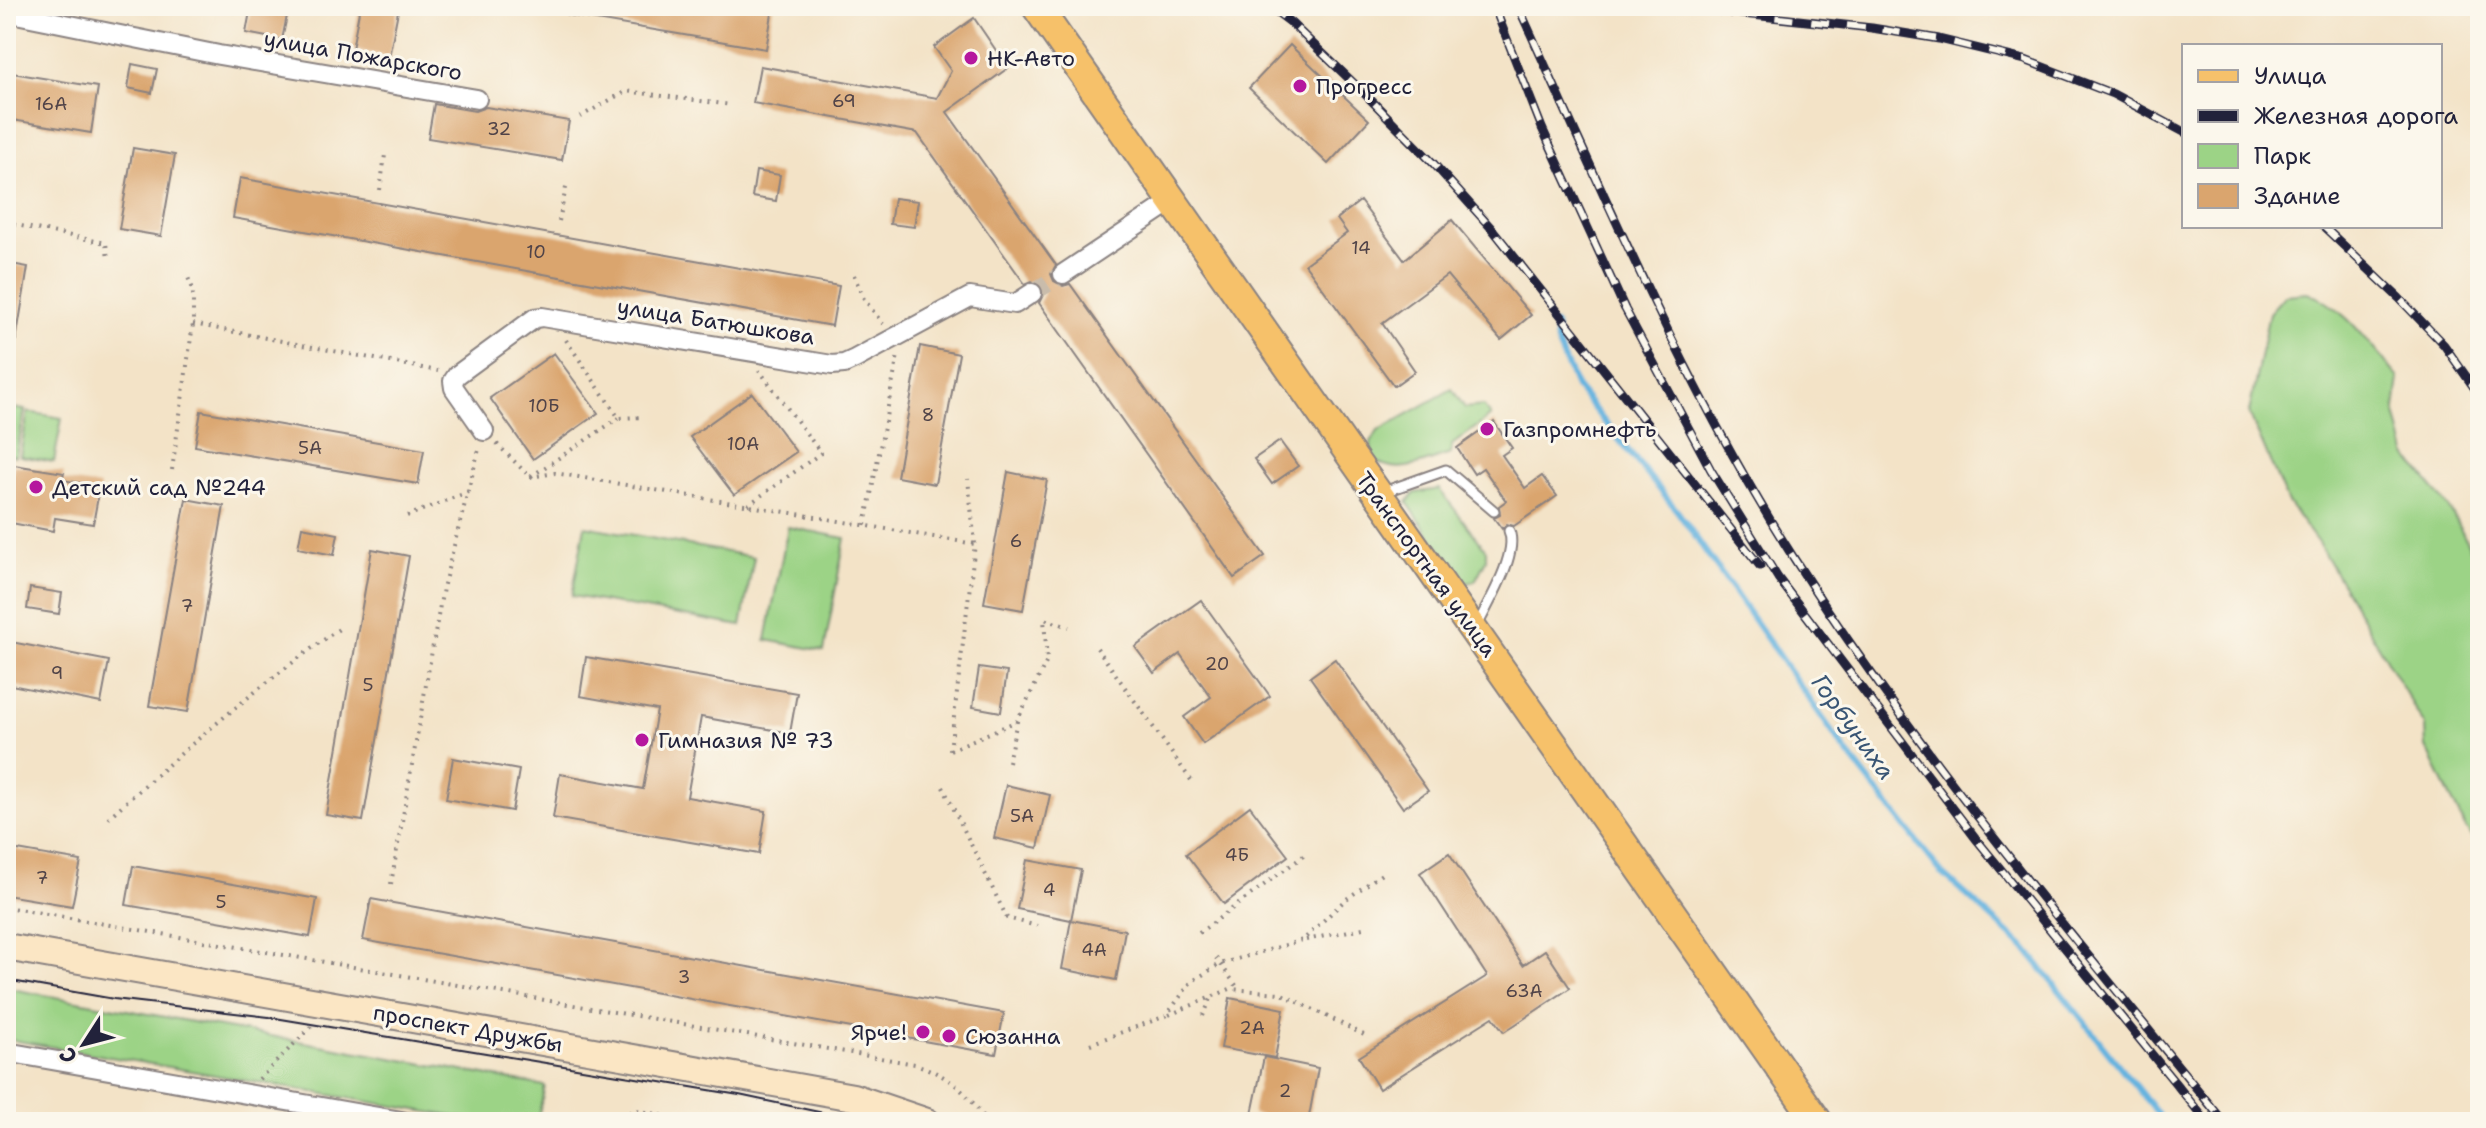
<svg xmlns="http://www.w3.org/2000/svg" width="2486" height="1128" viewBox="0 0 2486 1128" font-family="'Shantell Sans',sans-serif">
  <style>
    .green { fill: #9cd386; stroke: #5f7a60; stroke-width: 2 }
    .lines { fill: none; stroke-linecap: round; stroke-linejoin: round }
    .stream { stroke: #65b3df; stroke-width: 6 }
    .building { fill: #daa56e }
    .street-tunnel { stroke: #c9bcab; stroke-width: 18; stroke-dasharray: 18 9; stroke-linecap: butt }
    .lane-casing { stroke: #8a8281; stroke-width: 13 }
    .street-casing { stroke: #8a8281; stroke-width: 22 }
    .secondary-casing { stroke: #8a8281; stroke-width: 30 }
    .primary-casing { stroke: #8a8281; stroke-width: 32 }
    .path { stroke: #8a8281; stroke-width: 4; stroke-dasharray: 2 6; stroke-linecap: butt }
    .lane { stroke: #fff; stroke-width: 9 }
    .street { stroke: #fff; stroke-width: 18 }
    .secondary { stroke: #fbe6c4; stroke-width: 26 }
    .primary { stroke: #f6c16b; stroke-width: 28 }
    .tram { stroke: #22223b; stroke-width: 2 }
    .rail-casing { stroke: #22223b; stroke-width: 9 }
    .rail { stroke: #fbf7ec; stroke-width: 6; stroke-dasharray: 18; stroke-linecap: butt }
    .poi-dot { fill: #b5179e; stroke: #fbf7ec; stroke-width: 3 }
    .labels { text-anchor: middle; stroke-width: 6; stroke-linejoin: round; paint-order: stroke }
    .number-label { font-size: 18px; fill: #504348 }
    .street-label { font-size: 22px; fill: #22223b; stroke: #fbf7ec }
    .poi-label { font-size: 22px; fill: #22223b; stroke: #fbf7ec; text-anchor: start }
    .water-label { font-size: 24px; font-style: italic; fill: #395574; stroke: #fbf7ec }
  </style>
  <rect width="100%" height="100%" fill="#fbf7ec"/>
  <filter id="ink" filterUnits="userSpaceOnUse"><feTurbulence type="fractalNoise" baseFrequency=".0125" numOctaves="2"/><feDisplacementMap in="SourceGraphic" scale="16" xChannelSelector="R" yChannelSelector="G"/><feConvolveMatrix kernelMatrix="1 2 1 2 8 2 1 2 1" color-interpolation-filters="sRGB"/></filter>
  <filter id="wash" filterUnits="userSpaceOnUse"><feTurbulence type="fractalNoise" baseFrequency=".006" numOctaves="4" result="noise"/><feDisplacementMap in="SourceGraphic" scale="32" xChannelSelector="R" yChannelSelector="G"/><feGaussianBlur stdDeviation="1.8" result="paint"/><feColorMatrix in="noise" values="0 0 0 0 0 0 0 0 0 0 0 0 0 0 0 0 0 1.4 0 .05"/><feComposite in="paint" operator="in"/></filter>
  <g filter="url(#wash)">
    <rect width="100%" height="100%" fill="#f3e3c7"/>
    <g class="green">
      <path d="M 2307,293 C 2345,305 2373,349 2399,378 L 2395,409 L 2406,454 L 2449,508 L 2480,566 L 2480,850 L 2465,827 L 2426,747 L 2425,726 L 2318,543 L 2287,501 L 2249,413 L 2269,313 L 2285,295 Z"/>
      <path d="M 1452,389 L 1465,408 L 1483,406 L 1491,416 L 1452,445 L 1451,454 C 1423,462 1396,478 1372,458 L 1371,443 L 1378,431 Z"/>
      <path d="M 6,407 L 25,410 L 16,456 L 6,454 Z"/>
      <path d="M 28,412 L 62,418 L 54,462 L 20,456 Z"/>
      <path d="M 1439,489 L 1486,550 L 1486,560 L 1475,581 L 1463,584 L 1407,502 L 1415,493 Z"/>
      <path d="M 585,526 L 754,557 L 741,626 L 572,596 Z"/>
      <path d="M 788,527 L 845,538 L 824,651 L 766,640 Z"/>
      <path d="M 6,988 L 545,1086 L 537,1122 L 486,1122 L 6,1039 Z"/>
    </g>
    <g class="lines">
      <path class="stream" d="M 1555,325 L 1557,343 L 1577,388 L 1678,512 L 1845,750 L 1941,872 L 2027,950 L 2164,1122"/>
    </g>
    <g id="blocks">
      <g class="building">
        <path d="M 251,6 L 289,6 L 282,40 L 246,33 Z"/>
        <path d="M 360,6 L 399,6 L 389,57 L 352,49 Z"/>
        <path d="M 568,6 L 764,6 L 773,8 L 766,49 L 567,15 Z"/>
        <path d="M 974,18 L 1008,68 L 947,112 L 1056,265 L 1051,274 L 1054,281 L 1063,286 L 1070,284 L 1265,556 L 1234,578 L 1039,303 L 1044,293 L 1042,286 L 1032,281 L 1025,284 L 917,133 L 753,103 L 760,66 L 937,98 L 951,71 L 934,47 Z"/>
        <path d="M 1290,45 L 1369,120 L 1328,164 L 1249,88 Z"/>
        <path d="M 132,64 L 157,69 L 152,93 L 128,88 Z"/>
        <path d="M 6,72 L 98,87 L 91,133 L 6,119 Z"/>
        <path d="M 434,104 L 475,111 L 486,107 L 569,121 L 562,160 L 428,138 Z"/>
        <path d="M 133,148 L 175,155 L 161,236 L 119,229 Z"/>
        <path d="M 756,171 L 780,175 L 776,201 L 752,197 Z"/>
        <path d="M 240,178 L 839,286 L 832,326 L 233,218 Z"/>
        <path d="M 894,198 L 918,201 L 914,227 L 890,224 Z"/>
        <path d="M 1360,201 L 1404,260 L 1452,220 L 1531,315 L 1501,340 L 1447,275 L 1382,323 L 1415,371 L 1394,386 L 1305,264 L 1347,233 L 1337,219 Z"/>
        <path d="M 6,263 L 28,267 L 15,347 L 6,347 Z"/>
        <path d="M 920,346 L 959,354 L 935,484 L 897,477 Z"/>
        <path d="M 554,353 L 598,413 L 533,459 L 490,398 Z"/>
        <path d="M 752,393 L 796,452 L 734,495 L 690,437 Z"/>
        <path d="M 201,411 L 424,450 L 418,484 L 195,446 Z"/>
        <path d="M 1494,422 L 1512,448 L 1502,455 L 1525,488 L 1542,476 L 1557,496 L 1514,526 L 1507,524 L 1502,529 L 1494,518 L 1500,515 L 1499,506 L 1506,501 L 1483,468 L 1474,474 L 1457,448 Z"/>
        <path d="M 1280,441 L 1298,466 L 1272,484 L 1254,459 Z"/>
        <path d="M 14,465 L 64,473 L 62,480 L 100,486 L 93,524 L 55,518 L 53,531 L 6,522 L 6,500 L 8,501 Z"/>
        <path d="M 1008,472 L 1047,480 L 1023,610 L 984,603 Z"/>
        <path d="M 186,499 L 224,506 L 188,712 L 149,706 Z"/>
        <path d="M 302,527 L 338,534 L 334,555 L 298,548 Z"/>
        <path d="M 372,549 L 409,556 L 363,821 L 326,815 Z"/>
        <path d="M 30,588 L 62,593 L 59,614 L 27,609 Z"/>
        <path d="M 1201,600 L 1270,696 L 1203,744 L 1184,717 L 1211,697 L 1180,654 L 1154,673 L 1135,647 Z"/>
        <path d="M 6,641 L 109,661 L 101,703 L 6,684 Z"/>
        <path d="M 586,657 L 797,693 L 790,733 L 701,717 L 687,797 L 766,811 L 759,854 L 553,818 L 560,774 L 643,789 L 657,710 L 580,696 Z"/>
        <path d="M 1335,659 L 1428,791 L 1403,808 L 1310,677 Z"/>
        <path d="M 979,668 L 1007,672 L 1001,712 L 973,707 Z"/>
        <path d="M 453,758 L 519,770 L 512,811 L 446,799 Z"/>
        <path d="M 1006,785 L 1050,795 L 1038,848 L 994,838 Z"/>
        <path d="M 1250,806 L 1288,856 L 1224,904 L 1186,854 Z"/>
        <path d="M 6,848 L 81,861 L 72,906 L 6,895 Z"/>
        <path d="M 1449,853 L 1523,965 L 1545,950 L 1570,988 L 1504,1032 L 1493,1017 L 1379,1089 L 1359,1057 L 1487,976 L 1420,873 Z"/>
        <path d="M 1027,860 L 1081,870 L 1071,920 L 1017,909 Z"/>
        <path d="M 133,866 L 317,899 L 310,937 L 126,905 Z"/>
        <path d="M 371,899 L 1004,1013 L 996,1054 L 363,940 Z"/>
        <path d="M 1071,920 L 1125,930 L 1116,980 L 1062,969 Z"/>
        <path d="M 1230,998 L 1284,1009 L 1275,1058 L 1221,1048 Z"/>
        <path d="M 1264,1057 L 1318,1068 L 1308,1122 L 1294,1122 L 1252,1114 Z"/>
      </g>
    </g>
  </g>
  <g filter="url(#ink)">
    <use href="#blocks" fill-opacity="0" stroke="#8a8281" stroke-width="2"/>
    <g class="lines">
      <path class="street-tunnel" d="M 1032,293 L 1063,274"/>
      <defs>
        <g id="lane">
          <path d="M 1381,493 L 1446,470 L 1494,511"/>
          <path d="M 1476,628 C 1487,605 1519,554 1509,531"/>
        </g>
        <g id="street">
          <path d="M 6,12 L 219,55 L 477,99"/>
          <path d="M 1063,274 L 1171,202"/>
          <path d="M 484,431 L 454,388 L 453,381 L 457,375 L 535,318 L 542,317 L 832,365 L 844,364 L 855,359 L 970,297 L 1015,304 L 1032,293"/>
          <path d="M 6,1052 L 407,1122"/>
        </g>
        <path id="secondary" d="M 6,947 L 853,1097 L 927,1122"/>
        <path id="primary" d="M 1036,6 L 1818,1122"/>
      </defs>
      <use href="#lane" class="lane-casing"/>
      <use href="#street" class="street-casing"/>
      <use href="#secondary" class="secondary-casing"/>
      <use href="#primary" class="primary-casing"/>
      <g class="path">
        <path d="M 580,117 L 626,91 L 731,105"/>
        <path d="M 380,190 L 385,155"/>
        <path d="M 559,221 L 567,183"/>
        <path d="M 6,223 L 106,243 L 108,259"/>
        <path d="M 854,275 L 864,299 L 883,324"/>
        <path d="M 193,324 L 438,371"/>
        <path d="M 566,340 L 619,418 L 644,417"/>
        <path d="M 497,444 L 530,477 L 619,418"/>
        <path d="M 172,470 L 193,324 L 193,289 L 186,273"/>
        <path d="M 530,477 L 555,473 L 975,544"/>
        <path d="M 748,505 L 821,453 L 759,370"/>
        <path d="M 407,516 L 468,492"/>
        <path d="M 865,525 L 898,355"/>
        <path d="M 1097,648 L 1193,783"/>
        <path d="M 950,750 L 975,544 L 968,479"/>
        <path d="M 950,750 L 1017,721 L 1047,661 L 1044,619 L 1069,627"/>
        <path d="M 1008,762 L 1017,721"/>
        <path d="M 943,787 L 1007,918 L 1037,926"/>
        <path d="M 108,818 C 182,752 257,686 339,629"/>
        <path d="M 391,884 L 443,588 L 479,449"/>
        <path d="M 6,907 L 915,1064 C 950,1076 967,1092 987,1122"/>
        <path d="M 1199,933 L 1306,854"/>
        <path d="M 1306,940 L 1363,928"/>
        <path d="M 1216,958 L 1238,988"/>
        <path d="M 1169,1015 L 1230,989 L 1280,993 L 1364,1035"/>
        <path d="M 1203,1016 L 1211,999"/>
        <path d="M 1090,1044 L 1166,1016 L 1191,982 L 1220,964 L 1303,940 L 1345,900 L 1383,873"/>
        <path d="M 259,1079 L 314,1024"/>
        <path d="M 599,1122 L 637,1110 L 694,1122"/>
      </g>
      <use href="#lane" class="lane"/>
      <use href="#street" class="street"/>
      <use href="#secondary" class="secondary"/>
      <use href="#primary" class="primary"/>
      <path class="tram" d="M 6,980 L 114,999 L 269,1017 L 739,1095 L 866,1122"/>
      <defs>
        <g id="rail">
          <path d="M 1269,6 L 1290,22 L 1364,93 L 1434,164 L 1493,230 L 1760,566"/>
          <path d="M 1494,6 L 1542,128 L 1625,309 L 1711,470 L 1778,578 L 1977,840 L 2207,1122"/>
          <path d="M 1518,6 C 1604,193 1684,386 1795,560 C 1922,759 2075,939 2224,1122"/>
          <path d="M 1668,6 L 1872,28 L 1939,39 L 2025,60 L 2113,94 L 2184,132"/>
          <path d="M 2323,226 L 2399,298 L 2444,345 L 2480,396"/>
        </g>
      </defs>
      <use href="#rail" class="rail-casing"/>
      <use href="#rail" class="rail"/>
    </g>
  </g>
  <g class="poi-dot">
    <circle cx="971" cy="58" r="8"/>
    <circle cx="1300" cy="86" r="8"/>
    <circle cx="1487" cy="429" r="8"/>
    <circle cx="36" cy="487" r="8"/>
    <circle cx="642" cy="740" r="8"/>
    <circle cx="923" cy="1032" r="8"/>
    <circle cx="949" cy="1036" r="8"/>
  </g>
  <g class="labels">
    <g class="number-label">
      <text x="844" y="107">69</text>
      <text x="51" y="110">16А</text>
      <text x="499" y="135">32</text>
      <text x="1361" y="254">14</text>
      <text x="536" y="258">10</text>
      <text x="544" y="412">10Б</text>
      <text x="928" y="421">8</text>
      <text x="743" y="450">10А</text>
      <text x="310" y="454">5А</text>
      <text x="1016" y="547">6</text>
      <text x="187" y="612">7</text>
      <text x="1217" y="670">20</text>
      <text x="57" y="679">9</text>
      <text x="368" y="691">5</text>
      <text x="1022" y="822">5А</text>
      <text x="1237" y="861">4Б</text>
      <text x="42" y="884">7</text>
      <text x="1049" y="896">4</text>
      <text x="221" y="908">5</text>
      <text x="1094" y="956">4А</text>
      <text x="684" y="983">3</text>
      <text x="1524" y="997">63А</text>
      <text x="1252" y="1034">2А</text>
      <text x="1285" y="1097">2</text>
    </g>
    <g class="street-label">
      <text transform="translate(363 55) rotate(10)" y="8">улица Пожарского</text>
      <text transform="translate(716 321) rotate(9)" y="8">улица Батюшкова</text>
      <text transform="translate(1427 564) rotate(54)" y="8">Транспортная улица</text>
      <text transform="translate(468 1028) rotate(10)" y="8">проспект Дружбы</text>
    </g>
    <g class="poi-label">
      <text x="987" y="66">НК-Авто</text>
      <text x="1316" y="94">Прогресс</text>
      <text x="1503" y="437">Газпромнефть</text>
      <text x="52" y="495">Детский сад №244</text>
      <text x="658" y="748">Гимназия № 73</text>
      <text x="907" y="1040" text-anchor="end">Ярче!</text>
      <text x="965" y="1044">Сюзанна</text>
    </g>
    <g class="water-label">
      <text transform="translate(1853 727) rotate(54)" y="8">Горбуниха</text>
    </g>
  </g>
  <rect width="2486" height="1128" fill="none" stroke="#fbf7ec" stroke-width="32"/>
  <rect x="2182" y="44" width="260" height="184" fill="#fbf7ec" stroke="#a4a2a5" stroke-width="2"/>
  <rect x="2198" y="70" width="40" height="12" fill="#f6c16b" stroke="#a4a2a5" stroke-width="2"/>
  <text x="2254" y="84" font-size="24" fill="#22223b">Улица</text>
  <rect x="2198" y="110" width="40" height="12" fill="#22223b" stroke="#a4a2a5" stroke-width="2"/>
  <text x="2254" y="124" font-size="24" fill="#22223b">Железная дорога</text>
  <rect x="2198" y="144" width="40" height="24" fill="#9cd386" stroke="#a4a2a5" stroke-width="2"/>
  <text x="2254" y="164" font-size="24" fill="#22223b">Парк</text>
  <rect x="2198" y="184" width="40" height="24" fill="#daa56e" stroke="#a4a2a5" stroke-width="2"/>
  <text x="2254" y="204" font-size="24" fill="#22223b">Здание</text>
  <g transform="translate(84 1044) rotate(234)" stroke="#fbf7ec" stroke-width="6" paint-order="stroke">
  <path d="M0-6L14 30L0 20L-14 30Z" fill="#22223b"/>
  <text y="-12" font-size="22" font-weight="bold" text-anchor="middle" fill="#22223b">С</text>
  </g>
</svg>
